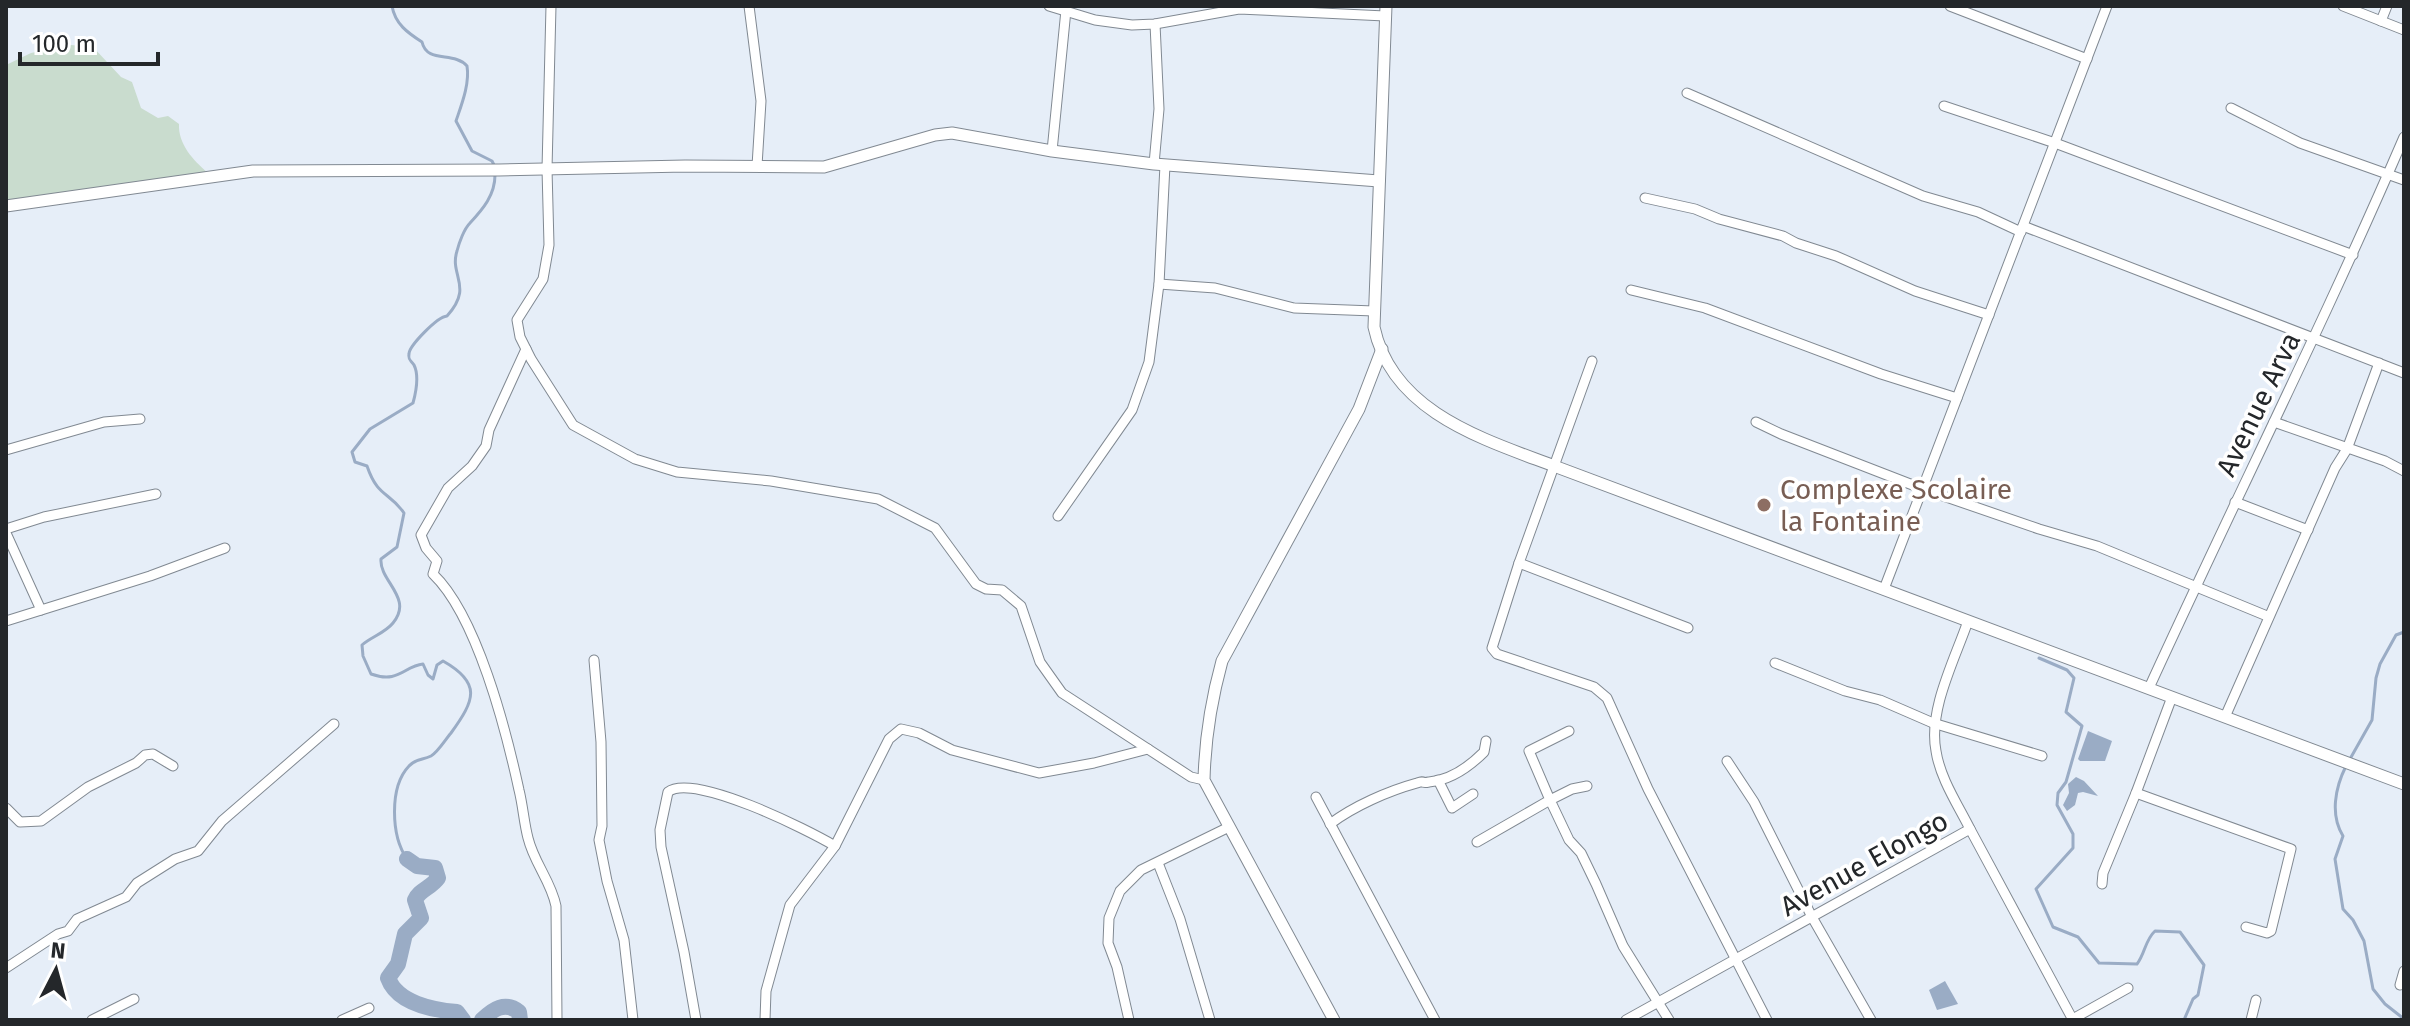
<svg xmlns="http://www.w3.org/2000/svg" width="2410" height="1026" viewBox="0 0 2410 1026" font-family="'Fira Sans',sans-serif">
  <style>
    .green { fill: #c9dcce }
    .water { fill: #9aacc5 }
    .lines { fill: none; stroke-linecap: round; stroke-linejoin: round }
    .stream { stroke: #9aacc5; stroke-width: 3 }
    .river { stroke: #9aacc5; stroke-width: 16 }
    .minor-casing { stroke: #818992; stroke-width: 11 }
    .tertiary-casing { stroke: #818992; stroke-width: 13 }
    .minor { stroke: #fff; stroke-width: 9 }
    .tertiary { stroke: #fff; stroke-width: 11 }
    .education-dot { fill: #8d6e63; stroke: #fff; stroke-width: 3 }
    .labels { text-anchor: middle; stroke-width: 7; stroke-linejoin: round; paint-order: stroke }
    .street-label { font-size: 28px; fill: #24272a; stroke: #fff }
    .education-label { font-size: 28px; fill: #785e54; stroke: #fff; text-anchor: start }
  </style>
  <rect width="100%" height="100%" fill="#e6eef8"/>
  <path class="green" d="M 71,45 L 93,47 L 121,77 L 132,82 L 141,108 L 158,118 L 168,116 L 179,124 C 178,144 193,160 208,173 L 6,202 L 6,65 L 31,53 Z"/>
  <g class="water">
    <path d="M 2088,731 L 2112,741 L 2105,761 L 2080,761 L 2078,759 Z"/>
    <path d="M 2076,777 L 2084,781 L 2098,796 L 2083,792 L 2078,793 L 2075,805 L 2067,811 L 2063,805 L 2069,793 L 2068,784 Z"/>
    <path d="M 1945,981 L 1958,1004 L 1937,1010 L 1929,990 Z"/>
  </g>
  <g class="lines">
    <g class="stream">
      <path d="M 392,6 C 395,24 408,33 422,42 C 427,64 454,51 467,66 C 470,84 461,106 456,121 L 472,151 L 492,161 L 495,167"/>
      <path d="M 2039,658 L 2067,670 L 2074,678 L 2066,712 L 2082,726 L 2066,782 L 2058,793 L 2057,805 L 2073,834 L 2073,848 L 2036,889 L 2053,927 L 2078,937 L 2099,963 L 2137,964 C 2145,954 2145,940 2155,931 L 2180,932 L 2204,965 L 2198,995 L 2193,999 L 2184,1020"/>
      <path d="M 2350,759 L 2372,720 L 2376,678 L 2380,664 L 2396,635 L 2404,632"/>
      <path d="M 2346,766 C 2335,788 2330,815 2343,836 L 2335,859 L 2343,909 L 2353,920 L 2364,941 L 2373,989 L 2385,1004 L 2404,1019"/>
      <path d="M 407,859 C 391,836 389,787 409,766 C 415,759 423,760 431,756 C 438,752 445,740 451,733 C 475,700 482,683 443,661 L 437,665 L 433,679 L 428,675 L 423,664 C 404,666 399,684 371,674 L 363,656 L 362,645 C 371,637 385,633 393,623 C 414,598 379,581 381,559 L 397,547 L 404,513 C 389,491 378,498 367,466 L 355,462 L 352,452 L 370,429 L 413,403 C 416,392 419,375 414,365 C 411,360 408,361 409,354 C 409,346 437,317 447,316 C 474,286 449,276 457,251 C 459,243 464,229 470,223 C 483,209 495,195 495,175"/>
    </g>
    <g class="river">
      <path d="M 407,859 L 417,866 L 435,868 L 438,878 C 431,888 419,890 415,900 L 421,918 L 405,934 L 398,964 L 388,978 C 397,1003 433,1010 457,1012 L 463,1020"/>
      <path d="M 482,1020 C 493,1009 505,1001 519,1012 L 520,1020"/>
    </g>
    <defs>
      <g id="minor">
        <path d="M 551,6 L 547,169 L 549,245 L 543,279 L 517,320 L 520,337 L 531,359 L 573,425 L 635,459 L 677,472 L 771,481 L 878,499 L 935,528 L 976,584 L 986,589 L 1002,590 L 1021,606 L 1040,662 L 1062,693 L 1191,777 L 1204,780"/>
        <path d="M 749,6 L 761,101 L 757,166"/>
        <path d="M 1049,6 L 1095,20 L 1132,25 L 1155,24 L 1239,9 L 1385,16"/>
        <path d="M 1950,6 L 2087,59"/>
        <path d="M 2343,6 L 2404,30"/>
        <path d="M 2381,21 L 2387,6"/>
        <path d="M 1687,93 L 1923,196 L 1978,212 L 2021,232"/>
        <path d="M 1944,106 L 2055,143 L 2353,255"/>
        <path d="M 2231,108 L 2300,143 L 2404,180"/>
        <path d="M 1052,151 L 1066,10"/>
        <path d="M 1154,164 L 1159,109 L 1155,24"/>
        <path d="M 1645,198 L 1695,209 L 1719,219 L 1783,236 L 1796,243 L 1836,256 L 1915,291 L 1989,315"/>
        <path d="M 2023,226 L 2404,373"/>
        <path d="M 1159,284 L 1215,288 L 1294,308 L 1374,311"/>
        <path d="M 1631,290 L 1705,308 L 1881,374 L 1957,398"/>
        <path d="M 526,349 L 489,430 L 486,446 L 472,466 L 448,488 L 421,535 L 426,548 L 437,561 L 433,574 C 477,616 506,730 519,790 C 523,806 524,823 528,838 C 534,863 551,881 556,906 L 557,1020"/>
        <path d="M 1592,361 L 1519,563 L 1492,648 L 1497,654 L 1594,687 L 1607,698 L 1648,789 L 1767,1020"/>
        <path d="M 1756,422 L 1781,434 L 1923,489 L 2039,529 L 2097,546 L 2267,616"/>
        <path d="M 2274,422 L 2385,461 L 2404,471"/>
        <path d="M 6,450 L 104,422 L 140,419"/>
        <path d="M 2235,502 L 2308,530"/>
        <path d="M 1058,516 L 1132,410 L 1149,362 L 1159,284 L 1165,165"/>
        <path d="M 6,529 L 44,517 L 156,494"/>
        <path d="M 6,533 L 41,610"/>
        <path d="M 1519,563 L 1688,628"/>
        <path d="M 1884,589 L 2107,6"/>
        <path d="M 6,621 L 150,576 L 225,548"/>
        <path d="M 594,660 L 601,742 L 602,826 L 599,840 L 607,881 L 624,940 L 633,1020"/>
        <path d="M 1775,663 L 1845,691 L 1880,700 L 1933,723 L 2042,756"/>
        <path d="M 2149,688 C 2233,504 2324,323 2404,137"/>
        <path d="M 2225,717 L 2335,468 L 2347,449 L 2379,363"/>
        <path d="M 1727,761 L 1754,802 L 1812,917 L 1871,1020"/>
        <path d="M 1438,780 L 1452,808 L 1473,794"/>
        <path d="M 1587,786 L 1572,789 L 1550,800 L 1569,840 L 1581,853 L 1596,884 L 1623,946 L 1669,1020"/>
        <path d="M 2136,793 L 2291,849 L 2271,931 L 2267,933 L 2246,927"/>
        <path d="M 1316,797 L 1435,1020"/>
        <path d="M 6,808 L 20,822 L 41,821 L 88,787 L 136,763 L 145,755 L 153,754 L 173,766"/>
        <path d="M 1330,824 C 1354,806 1388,791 1417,783 C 1427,780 1419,784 1429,782 C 1451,780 1470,766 1484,752 L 1486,741"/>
        <path d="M 1970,829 L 2073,1020"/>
        <path d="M 1477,842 L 1550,800 L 1529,751 L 1569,731"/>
        <path d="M 1158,863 L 1180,919 L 1210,1020"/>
        <path d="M 2102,884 L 2103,873 L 2136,793 L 2172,697"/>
        <path d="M 6,968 L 58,934 L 68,931 L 77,919 L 126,897 L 137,883 L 175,859 L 198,851 L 222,821 L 334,724"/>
        <path d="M 2400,985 L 2404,971"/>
        <path d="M 92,1020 L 134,999"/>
        <path d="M 342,1020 L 369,1008"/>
        <path d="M 696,1020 L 684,952 L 661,847 L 660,830 L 668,792 C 693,772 808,830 835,846"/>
        <path d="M 765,1020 L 766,991 L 790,905 L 835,846 L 889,739 L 901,729 L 919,733 L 952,750 L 1039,773 L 1094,763 L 1148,749"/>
        <path d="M 1129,1020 L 1117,967 L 1108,943 L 1109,918 L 1120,891 L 1141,870 L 1229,827"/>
        <path d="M 1626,1020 L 1970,829 C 1958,805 1940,778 1936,751 C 1928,710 1955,659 1968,621"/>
        <path d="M 2071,1020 L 2128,988"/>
        <path d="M 2251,1020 L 2256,1000"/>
      </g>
      <g id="tertiary">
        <path d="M 1386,6 L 1374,327 C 1392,412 1483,439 1554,466 L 2404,784"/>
        <path d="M 6,206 L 253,171 L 499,170 L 685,166 L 824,167 L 935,135 L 952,133 L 1052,151 L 1154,164 L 1379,181"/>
        <path d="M 1334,1020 L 1204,780 C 1205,739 1211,701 1222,661 L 1359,409 L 1382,349"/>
      </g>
    </defs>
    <use href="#minor" class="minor-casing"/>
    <use href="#tertiary" class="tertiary-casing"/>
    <use href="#minor" class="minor"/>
    <use href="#tertiary" class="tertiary"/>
  </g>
  <circle class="education-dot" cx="1764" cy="505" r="8"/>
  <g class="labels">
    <g class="street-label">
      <text transform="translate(2258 404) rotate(-64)" y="10">Avenue Arva</text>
      <text transform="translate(1864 863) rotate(-29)" y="10">Avenue Elongo</text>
    </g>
    <g class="education-label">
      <text x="1780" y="499">Complexe Scolaire<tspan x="1780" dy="32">la Fontaine</tspan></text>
    </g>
  </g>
  <rect width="2410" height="1026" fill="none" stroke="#24272a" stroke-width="16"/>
  <g transform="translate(56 970) rotate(6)" stroke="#ffffff" stroke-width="6" paint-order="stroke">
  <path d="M0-6L14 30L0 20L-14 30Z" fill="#24272a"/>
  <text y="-12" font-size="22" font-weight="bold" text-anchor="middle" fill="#24272a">N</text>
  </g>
  <path d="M20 52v12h138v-12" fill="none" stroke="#24272a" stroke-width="4"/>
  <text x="32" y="52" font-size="24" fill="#24272a" stroke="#ffffff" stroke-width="6" paint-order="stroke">100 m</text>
</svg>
